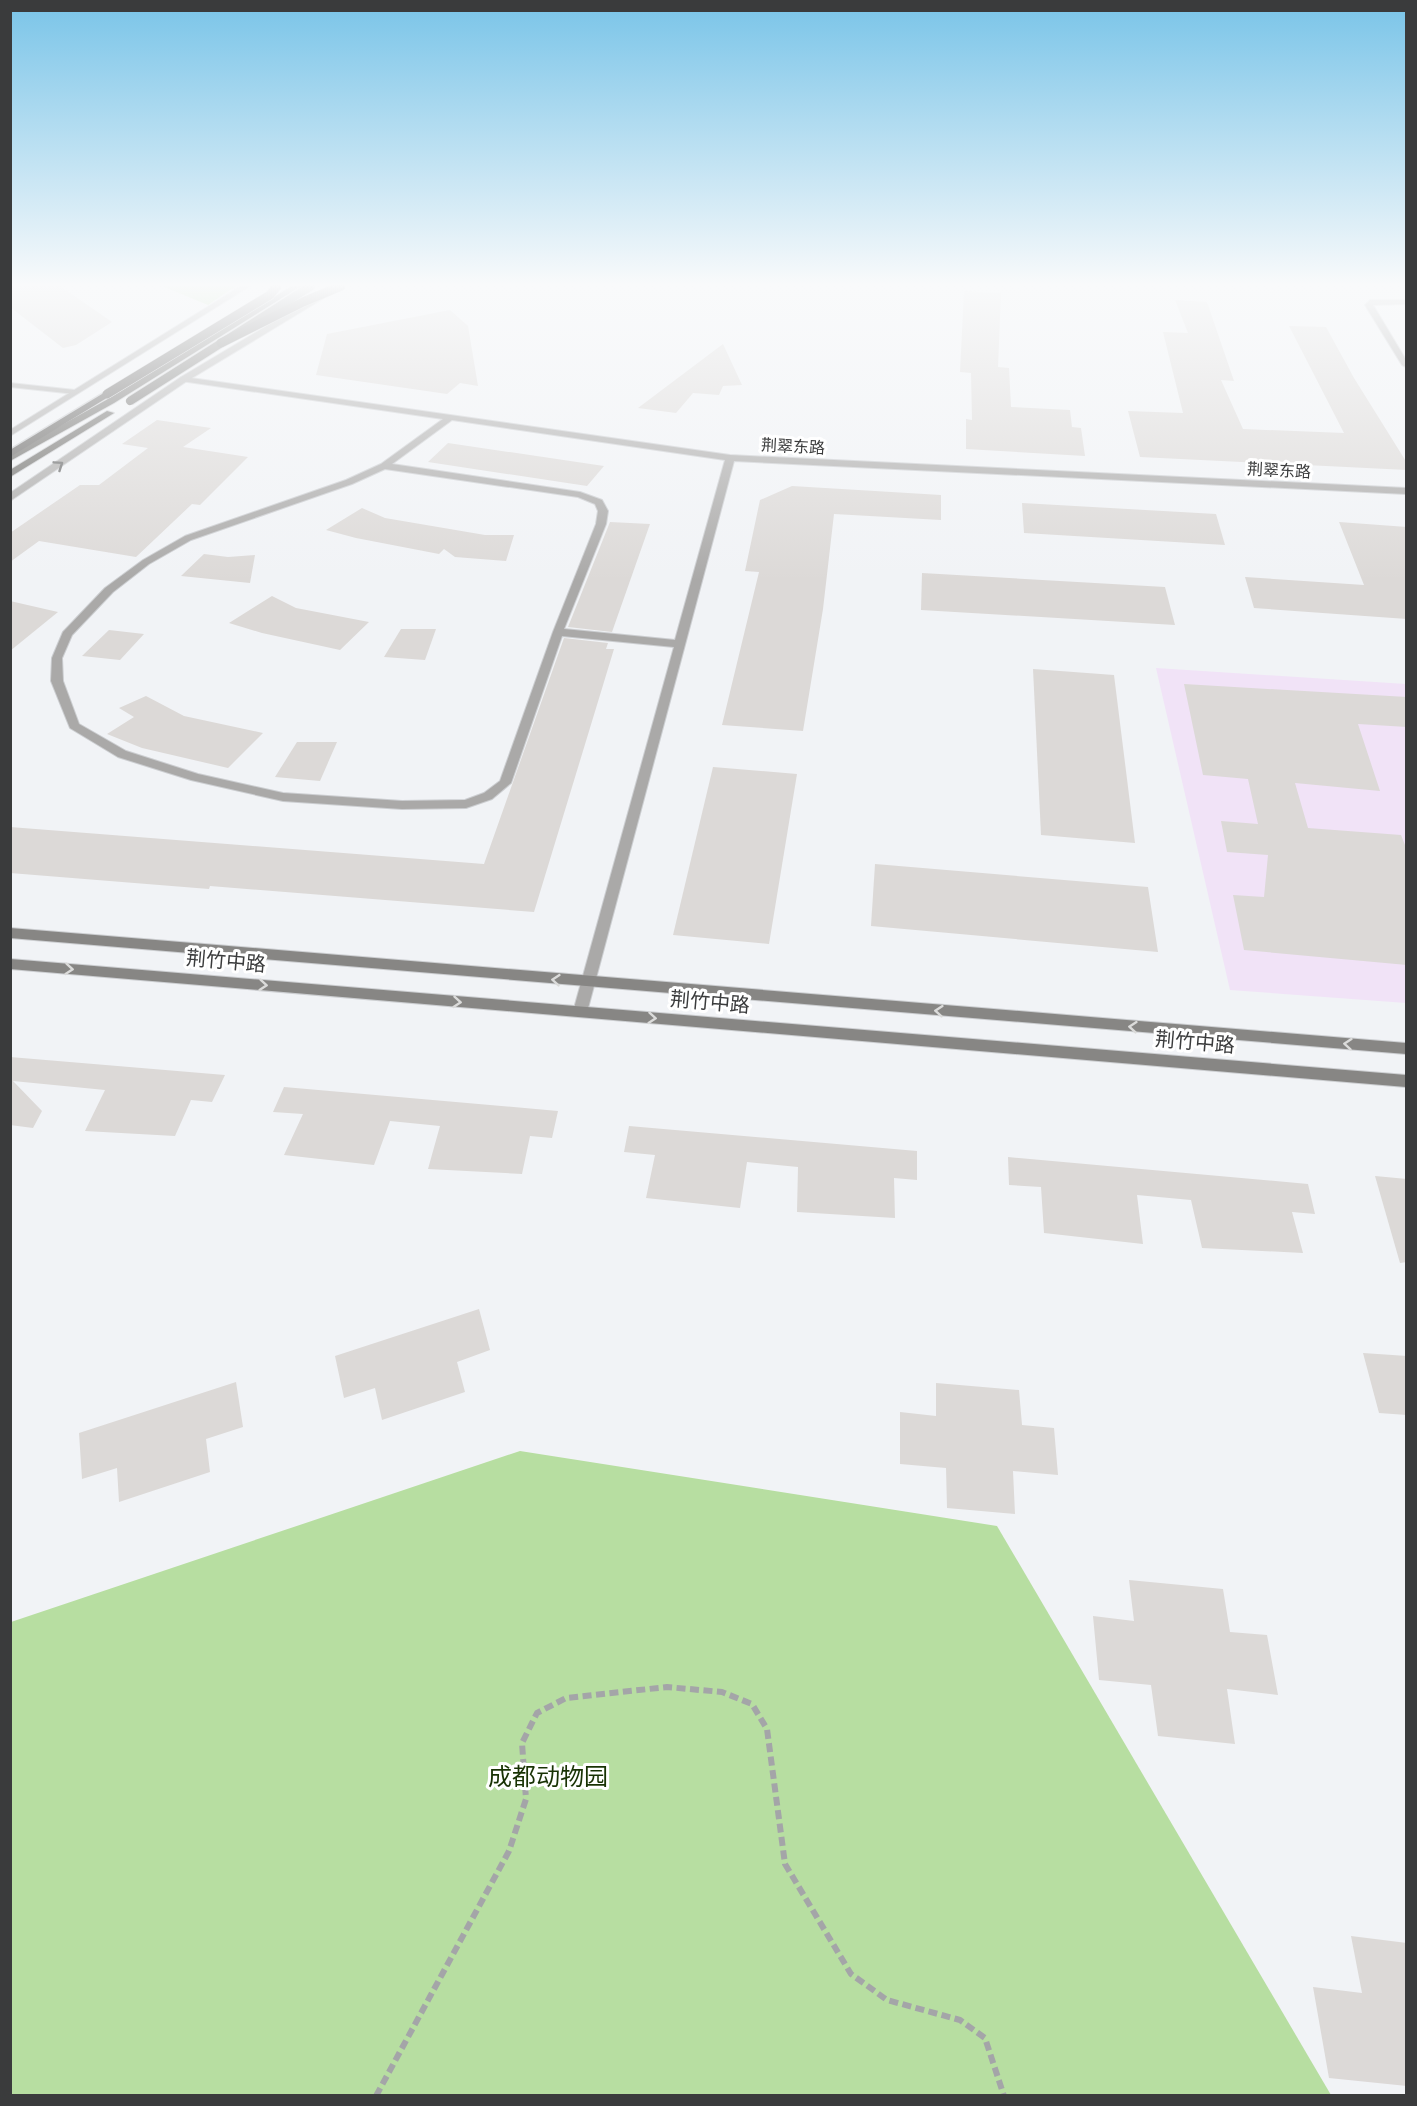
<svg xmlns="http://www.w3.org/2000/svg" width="1417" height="2106" viewBox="0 0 1417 2106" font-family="'Exo 2','Noto Sans SC',sans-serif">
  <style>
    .education { fill: #f1e3f7 }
    .green { fill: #b7dea1 }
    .building { fill: #dcd9d7 }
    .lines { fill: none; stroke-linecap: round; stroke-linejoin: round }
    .minor-casing { stroke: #ccced1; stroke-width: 2 }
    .tertiary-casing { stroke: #ccced1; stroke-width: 2 }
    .secondary-casing { stroke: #ccced1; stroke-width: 2 }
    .primary-casing { stroke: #ccced1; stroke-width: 2 }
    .trunk-casing { stroke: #ccced1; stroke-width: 3 }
    .path { stroke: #a4a5a8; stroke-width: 6; stroke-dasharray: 9 4.5; stroke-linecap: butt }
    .minor { fill: #aaa9a8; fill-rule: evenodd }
    .tertiary { fill: #aaa9a8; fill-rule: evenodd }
    .secondary { fill: #878684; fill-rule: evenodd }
    .primary { fill: #6e6d6a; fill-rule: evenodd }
    .trunk { fill: #646260; fill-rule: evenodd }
    .primary-bridge-casing { stroke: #ccced1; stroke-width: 10; stroke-linecap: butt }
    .trunk-bridge-casing { stroke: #ccced1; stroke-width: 10; stroke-linecap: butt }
    .primary-bridge { stroke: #6e6d6a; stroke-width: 8 }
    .trunk-bridge { stroke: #646260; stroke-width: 9 }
    .oneway { stroke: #616262 }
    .oneway2 { stroke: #dbdbda }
    .labels { text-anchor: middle; stroke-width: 6; stroke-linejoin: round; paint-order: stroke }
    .far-street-label { font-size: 16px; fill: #3a3b3c; stroke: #fff }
    .street-label { font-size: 20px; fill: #3a3b3c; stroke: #fff }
    .near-park-label { font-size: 24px; fill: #183204; stroke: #fff }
  </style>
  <rect width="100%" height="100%" fill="#f1f3f6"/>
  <path class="education" d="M 1156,668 L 1406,684 L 1406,1003 L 1230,990 Z"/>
  <g class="green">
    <path d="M 162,286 L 236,286 L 208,305 Z"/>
    <path d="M 520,1451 L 997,1526 L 1331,2095 L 11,2095 L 11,1622 Z"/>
  </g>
  <g class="building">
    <path d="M 10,286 L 60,286 L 112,322 L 76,345 L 63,348 L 10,307 Z"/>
    <path d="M 964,291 L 1001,293 L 998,367 L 1009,368 L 1011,407 L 1070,410 L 1072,427 L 1081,428 L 1085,456 L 966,449 L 966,419 L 972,420 L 971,373 L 960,372 Z"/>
    <path d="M 1175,300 L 1207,302 L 1234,381 L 1221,380 L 1243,429 L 1344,433 L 1289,326 L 1326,327 L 1354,378 L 1407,463 L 1407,470 L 1140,457 L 1128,411 L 1183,413 L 1163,332 L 1188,333 Z"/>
    <path d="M 450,310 L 468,326 L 478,386 L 460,383 L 447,394 L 316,375 L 327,334 Z"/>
    <path d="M 723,344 L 742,385 L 723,386 L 719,395 L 693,393 L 676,413 L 638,408 Z"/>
    <path d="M 157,420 L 211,428 L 183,447 L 248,457 L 200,505 L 192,504 L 136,557 L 39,541 L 10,562 L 10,533 L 80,485 L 99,485 L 148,448 L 122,444 Z"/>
    <path d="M 448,443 L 604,466 L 587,486 L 428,462 Z"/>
    <path d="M 792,486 L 941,495 L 941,520 L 834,514 L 823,609 L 803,731 L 722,725 L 759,572 L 745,571 L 760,500 Z"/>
    <path d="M 1022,503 L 1216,514 L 1225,545 L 1024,533 Z"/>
    <path d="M 362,508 L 385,518 L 485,535 L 514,535 L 506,561 L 455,557 L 444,549 L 439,554 L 356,538 L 326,530 Z"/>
    <path d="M 610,522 L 650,524 L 612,632 L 568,627 Z"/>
    <path d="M 1339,522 L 1407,527 L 1407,619 L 1254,608 L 1245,577 L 1364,585 Z"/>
    <path d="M 204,554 L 228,557 L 255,555 L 250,583 L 181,576 Z"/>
    <path d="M 922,573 L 1165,587 L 1175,625 L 921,610 Z"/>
    <path d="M 272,596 L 296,608 L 369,622 L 340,650 L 262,633 L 229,623 Z"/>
    <path d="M 10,601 L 58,612 L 10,651 Z"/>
    <path d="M 401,629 L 436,629 L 425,660 L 384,657 Z"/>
    <path d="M 109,630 L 144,634 L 120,660 L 82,656 Z"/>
    <path d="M 564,638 L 608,643 L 606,649 L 614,649 L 534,912 L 210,886 L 209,889 L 10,873 L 10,827 L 484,864 Z"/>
    <path d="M 1033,669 L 1114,675 L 1135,843 L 1041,835 Z"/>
    <path d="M 1184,684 L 1407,697 L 1407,727 L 1358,724 L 1380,791 L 1295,783 L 1308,828 L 1401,835 L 1407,850 L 1407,965 L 1244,950 L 1233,895 L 1264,897 L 1268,855 L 1227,852 L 1221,821 L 1258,824 L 1248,779 L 1203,775 Z"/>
    <path d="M 146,696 L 184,716 L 263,733 L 228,768 L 142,748 L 107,734 L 134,717 L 119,708 Z"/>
    <path d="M 297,742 L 337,742 L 320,781 L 275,777 Z"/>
    <path d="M 713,767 L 797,774 L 769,944 L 673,935 Z"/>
    <path d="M 875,864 L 1148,887 L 1158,952 L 871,926 Z"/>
    <path d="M 10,1057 L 225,1075 L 212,1102 L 191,1100 L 175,1136 L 85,1131 L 105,1090 L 13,1081 L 42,1111 L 33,1128 L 10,1125 Z"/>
    <path d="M 284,1087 L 558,1111 L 552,1138 L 530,1136 L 522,1174 L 428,1169 L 440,1126 L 390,1121 L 374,1165 L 284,1155 L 303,1114 L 273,1112 Z"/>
    <path d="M 629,1126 L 917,1151 L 917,1180 L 894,1178 L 895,1218 L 797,1212 L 798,1167 L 747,1162 L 740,1208 L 646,1198 L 655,1155 L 624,1152 Z"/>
    <path d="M 1008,1157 L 1308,1184 L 1315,1214 L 1292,1212 L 1303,1253 L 1202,1248 L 1191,1200 L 1137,1195 L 1143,1244 L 1044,1233 L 1041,1187 L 1009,1185 Z"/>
    <path d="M 1375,1176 L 1407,1179 L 1407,1262 L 1400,1263 Z"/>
    <path d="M 479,1309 L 490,1350 L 457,1362 L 465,1392 L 382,1420 L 375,1388 L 344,1398 L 335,1356 Z"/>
    <path d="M 1363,1353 L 1407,1356 L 1407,1415 L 1379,1413 Z"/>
    <path d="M 236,1382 L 243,1427 L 206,1439 L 210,1472 L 119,1502 L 117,1468 L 82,1479 L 79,1433 Z"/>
    <path d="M 936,1383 L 1019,1390 L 1022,1425 L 1054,1428 L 1058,1475 L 1013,1471 L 1015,1514 L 947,1508 L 946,1468 L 900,1464 L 900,1412 L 936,1416 Z"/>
    <path d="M 1129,1580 L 1223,1589 L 1230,1632 L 1267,1635 L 1278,1695 L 1227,1689 L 1235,1744 L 1158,1736 L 1151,1685 L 1099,1680 L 1093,1616 L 1134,1621 Z"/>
    <path d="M 1351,1936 L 1407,1943 L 1407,2086 L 1329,2078 L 1313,1987 L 1362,1993 Z"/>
  </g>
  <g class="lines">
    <defs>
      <g id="minor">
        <path d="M 1370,300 L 1406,300 L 1406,304 L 1373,305 L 1406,360 L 1406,367 L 1402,365 L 1365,305 Z"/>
        <path d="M 184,377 L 730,455 L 1406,488 L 1406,494 L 734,461 L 587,1012 L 580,1017 L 573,1012 L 674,647 L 562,636 L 511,783 L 492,799 L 466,808 L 402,809 L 283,801 L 191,780 L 118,757 L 70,728 L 51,681 L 52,658 L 63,632 L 105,588 L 143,560 L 185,536 L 346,480 L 381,464 L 443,419 L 181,381 L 181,377 ZM 452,420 L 725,460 L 675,640 L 564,629 L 606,524 L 608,511 L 602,500 L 580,492 L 392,464 ZM 385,469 L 578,497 L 595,504 L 598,511 L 596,524 L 553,632 L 500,781 L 484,793 L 465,800 L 402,801 L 283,793 L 198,774 L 126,751 L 79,724 L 63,681 L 62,658 L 72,635 L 113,592 L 149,564 L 191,540 L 352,484 Z"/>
        <path d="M 10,383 L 75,390 L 79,392 L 75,394 L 10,387 Z"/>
      </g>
      <g id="tertiary">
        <path d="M 241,286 L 250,286 L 10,436 L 10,430 Z"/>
        <path d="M 322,293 L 329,295 L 187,381 L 10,501 L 10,493 L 181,377 Z"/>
      </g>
      <g id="secondary">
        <path d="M 10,928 L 1406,1043 L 1406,1054 L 10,938 Z"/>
        <path d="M 10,959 L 1406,1075 L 1406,1087 L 10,969 Z"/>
      </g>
      <g id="primary">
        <path d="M 292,286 L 301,286 L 114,403 L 10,461 L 10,454 L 108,399 Z"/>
        <path d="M 107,411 L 114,413 L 10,477 L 10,470 Z"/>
      </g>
      <path id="trunk" d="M 107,391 L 110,392 L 110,396 L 10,457 L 10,450 Z"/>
    </defs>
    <use href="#minor" class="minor-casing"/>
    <use href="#tertiary" class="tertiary-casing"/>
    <use href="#secondary" class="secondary-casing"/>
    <use href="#primary" class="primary-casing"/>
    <use href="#trunk" class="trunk-casing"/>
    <path class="path" d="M 376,2096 L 509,1851 L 526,1799 L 522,1743 L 537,1713 L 566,1698 L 667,1687 L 722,1692 L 752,1704 L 767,1729 L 785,1864 L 851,1974 L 887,2000 L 960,2020 L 985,2038 L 1004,2096"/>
    <use href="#minor" class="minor"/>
    <use href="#tertiary" class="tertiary"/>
    <use href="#secondary" class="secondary"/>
    <use href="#primary" class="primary"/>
    <use href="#trunk" class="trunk"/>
    <defs>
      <path id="primary-bridge" d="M 130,401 L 311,286"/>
      <g id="trunk-bridge">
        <path d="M 221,343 L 303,302 L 341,286"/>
        <path d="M 107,394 L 270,295 L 277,286"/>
      </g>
    </defs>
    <use href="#primary-bridge" class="primary-bridge-casing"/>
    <use href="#trunk-bridge" class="trunk-bridge-casing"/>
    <use href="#primary-bridge" class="primary-bridge"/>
    <use href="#trunk-bridge" class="trunk-bridge"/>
  </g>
  <defs><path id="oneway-chevron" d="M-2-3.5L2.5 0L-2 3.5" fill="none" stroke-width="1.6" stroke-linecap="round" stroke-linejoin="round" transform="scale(1.5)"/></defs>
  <use class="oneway" href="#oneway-chevron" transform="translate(59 465) rotate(-34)"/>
  <g class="oneway2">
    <use href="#oneway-chevron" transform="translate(69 969) rotate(5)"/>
    <use href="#oneway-chevron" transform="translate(556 980) rotate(-175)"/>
    <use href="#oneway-chevron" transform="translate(263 985) rotate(5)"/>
    <use href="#oneway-chevron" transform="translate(457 1002) rotate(5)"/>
    <use href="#oneway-chevron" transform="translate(939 1011) rotate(-175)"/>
    <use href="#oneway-chevron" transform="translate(652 1018) rotate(5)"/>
    <use href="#oneway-chevron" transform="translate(1133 1027) rotate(-175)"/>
    <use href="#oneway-chevron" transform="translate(1348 1044) rotate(-175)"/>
  </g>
  <linearGradient id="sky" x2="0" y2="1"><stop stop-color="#79c4e8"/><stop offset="0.49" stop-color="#f9fafb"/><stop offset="1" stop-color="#f9fafb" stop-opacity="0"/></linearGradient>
  <rect width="1417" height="581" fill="url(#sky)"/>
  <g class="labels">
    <g class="far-street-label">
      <text transform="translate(793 446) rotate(3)" y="6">荆翠东路</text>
      <text transform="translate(1279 470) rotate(3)" y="6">荆翠东路</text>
    </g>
    <g class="street-label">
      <text transform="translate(226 961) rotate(5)" y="7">荆竹中路</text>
      <text transform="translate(710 1002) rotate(5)" y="7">荆竹中路</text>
      <text transform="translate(1195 1042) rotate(5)" y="7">荆竹中路</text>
    </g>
    <g class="near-park-label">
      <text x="548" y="1785">成都动物园</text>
    </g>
  </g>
  <rect width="1417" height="2106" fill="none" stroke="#3a3b3c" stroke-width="24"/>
</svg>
